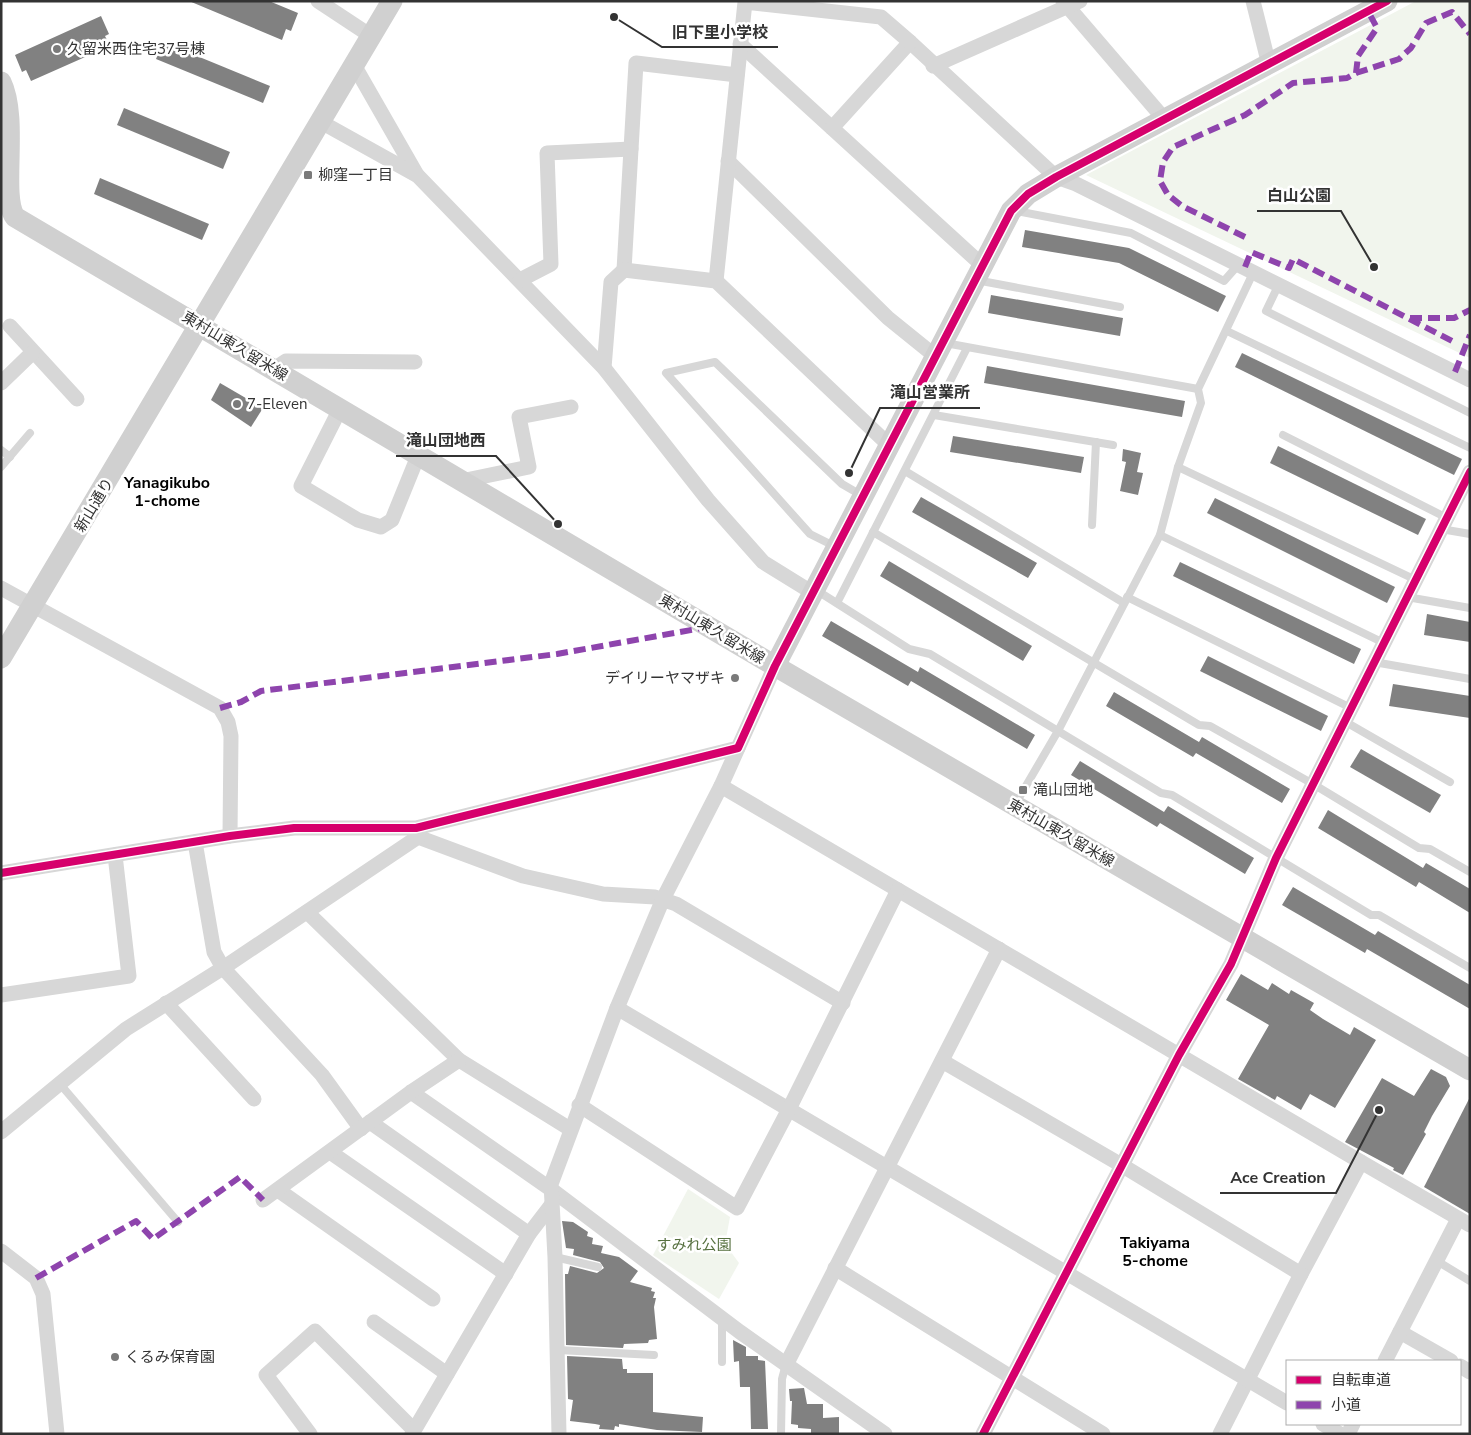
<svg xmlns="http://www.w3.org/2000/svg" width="1471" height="1435" viewBox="0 0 1471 1435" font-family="'Nunito Sans','Noto Sans JP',sans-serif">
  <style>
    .green { fill: #f1f5ed }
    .building { fill: #818181 }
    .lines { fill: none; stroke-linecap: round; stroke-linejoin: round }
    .lane { stroke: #d7d7d7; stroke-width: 8 }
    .street { stroke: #d7d7d7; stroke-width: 15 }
    .secondary { stroke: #d0d0d0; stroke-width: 21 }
    .quiet { stroke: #8e44ad; stroke-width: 6; stroke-dasharray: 12 6; stroke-linecap: butt }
    .cycleway-casing { stroke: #fff; stroke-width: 11 }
    .cycleway { stroke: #d6006c; stroke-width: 8 }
    .poi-dot { fill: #7a7a7a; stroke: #fff; stroke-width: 2 }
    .labels { text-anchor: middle; stroke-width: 5; stroke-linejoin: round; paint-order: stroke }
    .poi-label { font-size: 15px; fill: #333; stroke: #fff; text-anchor: start }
    .street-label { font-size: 15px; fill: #333; stroke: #fff }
    .park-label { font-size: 15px; fill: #56703f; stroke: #fff }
    .neighbourhood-label { font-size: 16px; font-weight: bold; fill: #000; stroke: #fff }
    .leader { fill: none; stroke: #333; stroke-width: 2 }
    .callout-dot { fill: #333; stroke: #fff; stroke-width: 2 }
    .callout-label { font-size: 16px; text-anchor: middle; font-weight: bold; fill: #333; stroke: #fff; stroke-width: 5; stroke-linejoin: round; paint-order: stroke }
  </style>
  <rect width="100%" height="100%" fill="#fff"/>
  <g class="green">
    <path d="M 1416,1 L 1470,1 L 1470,358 L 1086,175 Z"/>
    <path d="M 688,1189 L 730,1217 L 725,1244 L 739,1263 L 719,1299 L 653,1255 Z"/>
  </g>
  <g class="building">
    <path d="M 189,1 L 269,1 L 298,13 L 291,31 L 286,29 L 282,40 Z"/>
    <path d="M 101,16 L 109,34 L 105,36 L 110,46 L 31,81 L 26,70 L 22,72 L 15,55 Z"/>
    <path d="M 163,42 L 270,86 L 263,103 L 156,59 Z"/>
    <path d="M 124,108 L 230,152 L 223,169 L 117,125 Z"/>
    <path d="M 100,178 L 209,224 L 202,240 L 94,194 Z"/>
    <path d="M 1025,230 L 1129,248 L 1226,296 L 1218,312 L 1119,263 L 1022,247 Z"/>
    <path d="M 991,295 L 1123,318 L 1120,336 L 988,313 Z"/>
    <path d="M 1242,353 L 1462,459 L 1454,475 L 1235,367 Z"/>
    <path d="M 987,366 L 1185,401 L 1182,417 L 984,383 Z"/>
    <path d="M 220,383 L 263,408 L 251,427 L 211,400 Z"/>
    <path d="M 953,436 L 1084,457 L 1081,473 L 950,452 Z"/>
    <path d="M 1278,446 L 1426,519 L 1418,535 L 1270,463 Z"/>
    <path d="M 1123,449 L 1141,453 L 1137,472 L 1143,473 L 1138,495 L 1120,491 L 1126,462 L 1122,461 Z"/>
    <path d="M 921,497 L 1037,563 L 1028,578 L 912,512 Z"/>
    <path d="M 1215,498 L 1395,587 L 1387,603 L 1207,513 Z"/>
    <path d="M 889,561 L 1032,646 L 1023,661 L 880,576 Z"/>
    <path d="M 1180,562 L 1361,649 L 1354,664 L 1173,576 Z"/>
    <path d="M 1427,614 L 1470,622 L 1470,642 L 1424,635 Z"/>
    <path d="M 831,621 L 918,672 L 920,667 L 1035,735 L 1027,749 L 911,681 L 908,686 L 822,636 Z"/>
    <path d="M 1208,656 L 1328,716 L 1321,731 L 1200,671 Z"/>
    <path d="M 1393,684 L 1470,696 L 1470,718 L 1389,706 Z"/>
    <path d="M 1114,692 L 1199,742 L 1202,737 L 1290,789 L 1282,803 L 1196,753 L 1193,757 L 1106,706 Z"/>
    <path d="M 1361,749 L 1441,795 L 1430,813 L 1350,767 Z"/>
    <path d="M 1080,761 L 1164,812 L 1168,806 L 1254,858 L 1245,874 L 1160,823 L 1157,827 L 1071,775 Z"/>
    <path d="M 1328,810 L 1423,868 L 1426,863 L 1470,889 L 1470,913 L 1419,882 L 1416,887 L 1318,828 Z"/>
    <path d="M 1293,887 L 1375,935 L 1378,931 L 1470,985 L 1470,1009 L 1367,949 L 1365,953 L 1282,905 Z"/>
    <path d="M 1241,974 L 1268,990 L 1272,983 L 1289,994 L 1291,990 L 1314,1003 L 1310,1010 L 1323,1019 L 1350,1035 L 1354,1027 L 1376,1040 L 1335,1108 L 1310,1094 L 1301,1110 L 1277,1096 L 1275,1100 L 1238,1079 L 1269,1025 L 1226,1000 Z"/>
    <path d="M 1431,1069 L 1446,1077 L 1450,1086 L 1432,1116 L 1424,1132 L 1426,1134 L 1403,1175 L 1393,1170 L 1394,1168 L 1345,1142 L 1382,1078 L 1414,1096 Z"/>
    <path d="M 1470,1097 L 1470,1214 L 1424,1187 Z"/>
    <path d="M 562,1221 L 573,1222 L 588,1232 L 587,1236 L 593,1238 L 592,1244 L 603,1246 L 601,1253 L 619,1257 L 638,1271 L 630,1282 L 652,1288 L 651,1291 L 655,1292 L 653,1298 L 656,1298 L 654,1307 L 657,1339 L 649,1340 L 648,1343 L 624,1344 L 623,1348 L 566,1345 L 565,1274 L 568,1274 L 570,1266 L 597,1273 L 604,1268 L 600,1262 L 573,1255 L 574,1249 L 566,1248 Z"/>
    <path d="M 733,1340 L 746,1347 L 746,1356 L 758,1356 L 758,1360 L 765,1361 L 768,1429 L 751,1429 L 750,1387 L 740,1387 L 739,1361 L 734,1362 Z"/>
    <path d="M 567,1356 L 622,1359 L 623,1369 L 627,1369 L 627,1373 L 653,1373 L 653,1412 L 703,1417 L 702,1432 L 657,1430 L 619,1424 L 619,1427 L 615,1426 L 614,1430 L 599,1429 L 600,1425 L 595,1424 L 570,1421 L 573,1400 L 568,1399 Z"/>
    <path d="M 804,1388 L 807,1404 L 823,1404 L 823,1418 L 839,1417 L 839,1434 L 811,1434 L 811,1429 L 798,1428 L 798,1425 L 791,1424 L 792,1401 L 790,1401 L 789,1389 Z"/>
  </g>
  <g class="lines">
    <g class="lane">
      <path d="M 1016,211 L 1131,233 L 1224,281 L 1239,264"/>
      <path d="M 976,280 L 1120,307"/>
      <path d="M 1279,284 L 1266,311 L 1470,413"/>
      <path d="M 1227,331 L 1470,448"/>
      <path d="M 945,343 L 1198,389"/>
      <path d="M 934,415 L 1113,445"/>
      <path d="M 1283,435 L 1447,518"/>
      <path d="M 1,450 L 10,457"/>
      <path d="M 1,467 L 30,433"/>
      <path d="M 1178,467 L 1416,580"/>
      <path d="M 905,471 L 1124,603"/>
      <path d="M 1092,525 L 1096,442"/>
      <path d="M 1441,529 L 1470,534"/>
      <path d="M 873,532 L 1199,725 L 1210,726 L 1313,784 L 1419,848 L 1430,849 L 1470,872"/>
      <path d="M 1160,535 L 1384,643"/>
      <path d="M 836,547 L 810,534 L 666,373 L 715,362 L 842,484 L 861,495"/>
      <path d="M 816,590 L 909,649 L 930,654 L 1161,793 L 1172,795 L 1371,915 L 1379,915 L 1470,968"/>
      <path d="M 1127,597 L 1351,708"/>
      <path d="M 1407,597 L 1470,608"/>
      <path d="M 837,603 L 967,348"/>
      <path d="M 1374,662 L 1470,679"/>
      <path d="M 1344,721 L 1450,782"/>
      <path d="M 1016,803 L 1058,731 L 1160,535 L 1178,467 L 1201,403 L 1198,389 L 1254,271"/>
      <path d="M 60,1084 L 178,1222"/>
      <path d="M 555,1257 L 598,1267"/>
      <path d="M 1437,1261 L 1470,1281"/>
      <path d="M 722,1319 L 722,1362"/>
      <path d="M 558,1350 L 654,1355"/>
      <path d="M 781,1434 L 782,1379 L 786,1364"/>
    </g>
    <g class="street">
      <path d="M 318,1 L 371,36"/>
      <path d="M 1063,1 L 1165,120"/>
      <path d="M 1253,1 L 1269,65"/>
      <path d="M 740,44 L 982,265"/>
      <path d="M 354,65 L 417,175"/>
      <path d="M 933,66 L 1080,1"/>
      <path d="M 321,122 L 418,176 L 604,368 L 708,500 L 763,562 L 813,593"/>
      <path d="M 832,128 L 910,42 L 1056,177 L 1076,184 L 1470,380"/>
      <path d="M 728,161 L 888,318 L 935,356"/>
      <path d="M 624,270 L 636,63 L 737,75"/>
      <path d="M 520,280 L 551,264 L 547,153 L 631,149"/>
      <path d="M 716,281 L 745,2 L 881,17 L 910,42"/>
      <path d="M 10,326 L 77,399"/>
      <path d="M 604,368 L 611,282 L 624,270 L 716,281 L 890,446"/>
      <path d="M 274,369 L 286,361 L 415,362"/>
      <path d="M 1,383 L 32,353"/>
      <path d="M 340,409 L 301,486 L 358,520 L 381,527 L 392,520 L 418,456"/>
      <path d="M 461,481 L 529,467 L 519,417 L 571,407"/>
      <path d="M 1,588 L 220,708 L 228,722 L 231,736 L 230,836"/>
      <path d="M 721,786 L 1361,1162 L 1301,1274 L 1220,1434"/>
      <path d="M 418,837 L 523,876 L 603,894 L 655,897 L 676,904 L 843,1003"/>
      <path d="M 195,842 L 214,952 L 223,968 L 322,1075 L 361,1129"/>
      <path d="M 1,873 L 230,836 L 294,828 L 416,828 L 738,748 L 775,666"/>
      <path d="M 307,912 L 459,1060 L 570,1129"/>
      <path d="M 1,995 L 129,976 L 115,855"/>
      <path d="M 166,1003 L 254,1099"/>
      <path d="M 617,1008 L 1287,1403"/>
      <path d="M 942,1061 L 1123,1166 L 1301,1274"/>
      <path d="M 411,1092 L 552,1190 L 740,1332 L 885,1434"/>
      <path d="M 579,1105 L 737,1208 L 789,1109 L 898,890"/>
      <path d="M 370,1122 L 529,1234"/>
      <path d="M 1,1132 L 126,1029 L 223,968 L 418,837"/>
      <path d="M 330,1152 L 506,1274"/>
      <path d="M 1361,1162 L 1470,1225"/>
      <path d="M 278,1190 L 433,1299"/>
      <path d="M 263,1200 L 411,1092 L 459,1060"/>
      <path d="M 1,1251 L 36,1278 L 43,1294 L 57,1434"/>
      <path d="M 835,1268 L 1103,1434"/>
      <path d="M 374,1322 L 447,1374"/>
      <path d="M 1400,1332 L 1451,1361"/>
      <path d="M 1385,1361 L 1458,1219"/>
      <path d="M 787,1363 L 999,949"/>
      <path d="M 1460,1366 L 1470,1372"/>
      <path d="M 1323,1424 L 1340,1434"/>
      <path d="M 310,1434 L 266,1375 L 315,1331 L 414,1430"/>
      <path d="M 412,1434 L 529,1234 L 552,1204"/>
      <path d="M 559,1434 L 555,1257 L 551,1184 L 617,1008 L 663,899 L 721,786 L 738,748"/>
      <path d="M 983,1434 L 1179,1055 L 1231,964 L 1276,858 L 1470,472"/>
      <path d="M 1348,1434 L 1353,1424"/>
    </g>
    <g class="secondary">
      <path d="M 1,82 C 19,119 0,196 15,217 L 775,666 L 1470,1070"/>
      <path d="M 1,658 L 392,1"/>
      <path d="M 775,666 L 1011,211 L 1028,194 L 1056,177 L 1387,1"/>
    </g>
    <g class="quiet">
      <path d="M 1356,73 L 1399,59 L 1411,48 L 1426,23 L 1452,12 L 1470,34"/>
      <path d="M 1245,237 L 1182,206 L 1168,195 L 1160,181 L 1163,162 L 1173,147 L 1245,115 L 1293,83 L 1347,78 L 1356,73 L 1358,56 L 1377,28 L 1368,11"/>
      <path d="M 1245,267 L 1251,252 L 1289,268 L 1293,259 L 1454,342"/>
      <path d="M 1410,318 L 1454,318 L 1470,310"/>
      <path d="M 1455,372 L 1470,335"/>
      <path d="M 220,708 L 241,702 L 261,691 L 557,654 L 708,627"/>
      <path d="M 36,1278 L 136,1221 L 153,1239 L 240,1177 L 263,1200"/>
    </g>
    <defs>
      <g id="cycleway">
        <path d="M 1,873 L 230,836 L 294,828 L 416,828 L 738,748 L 775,666 L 1011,211 L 1028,194 L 1056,177 L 1387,1"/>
        <path d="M 983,1434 L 1179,1055 L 1231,964 L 1276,858 L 1470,472"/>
      </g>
    </defs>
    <use href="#cycleway" class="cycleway-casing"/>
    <use href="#cycleway" class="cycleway"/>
  </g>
  <g class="poi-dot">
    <circle cx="57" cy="49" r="5"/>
    <rect x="303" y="170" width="10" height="10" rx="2.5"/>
    <circle cx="237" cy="404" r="5"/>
    <circle cx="735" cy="678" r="5"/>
    <rect x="1018" y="785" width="10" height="10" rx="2.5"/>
    <circle cx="115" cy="1357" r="5"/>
  </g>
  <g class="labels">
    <g class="poi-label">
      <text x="67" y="54">久留米西住宅37号棟</text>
      <text x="318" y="180">柳窪一丁目</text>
      <text x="247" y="409">7-Eleven</text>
      <text x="725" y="683" text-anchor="end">デイリーヤマザキ</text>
      <text x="1033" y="795">滝山団地</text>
      <text x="125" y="1362">くるみ保育園</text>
    </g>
    <g class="street-label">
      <text transform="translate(235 346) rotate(31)" y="5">東村山東久留米線</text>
      <text transform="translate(94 505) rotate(-59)" y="5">新山通り</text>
      <text transform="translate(712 629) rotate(31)" y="5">東村山東久留米線</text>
      <text transform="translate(1061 833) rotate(30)" y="5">東村山東久留米線</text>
    </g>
    <g class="park-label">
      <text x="694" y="1250">すみれ公園</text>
    </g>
    <g class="neighbourhood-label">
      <text x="167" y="488">Yanagikubo<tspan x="167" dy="18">1-chome</tspan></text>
      <text x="1155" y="1248">Takiyama<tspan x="1155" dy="18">5-chome</tspan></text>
    </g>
  </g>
  <path class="leader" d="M614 17L662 47H778M1374 267L1341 211H1257M849 473L880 408H980M558 524L496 456H396M1379 1110L1336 1193H1220"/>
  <g class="callout-dot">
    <circle cx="614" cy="17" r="5"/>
    <circle cx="1374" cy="267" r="5"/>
    <circle cx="849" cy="473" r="5"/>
    <circle cx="558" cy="524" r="5"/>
    <circle cx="1379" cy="1110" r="5"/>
  </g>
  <g class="callout-label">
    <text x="720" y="38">旧下里小学校</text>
    <text x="1299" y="201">白山公園</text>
    <text x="930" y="398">滝山営業所</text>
    <text x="446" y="446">滝山団地西</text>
    <text x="1278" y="1183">Ace Creation</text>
  </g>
  <rect width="1471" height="1435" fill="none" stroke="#333333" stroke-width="5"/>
  <rect x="1286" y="1360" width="175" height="65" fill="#ffffff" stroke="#adadad"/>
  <rect x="1296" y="1376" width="25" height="8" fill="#d6006c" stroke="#adadad"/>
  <text x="1331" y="1385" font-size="15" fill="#333333">自転車道</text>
  <rect x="1296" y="1401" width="25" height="8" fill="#8e44ad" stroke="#adadad"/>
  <text x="1331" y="1410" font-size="15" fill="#333333">小道</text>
</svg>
